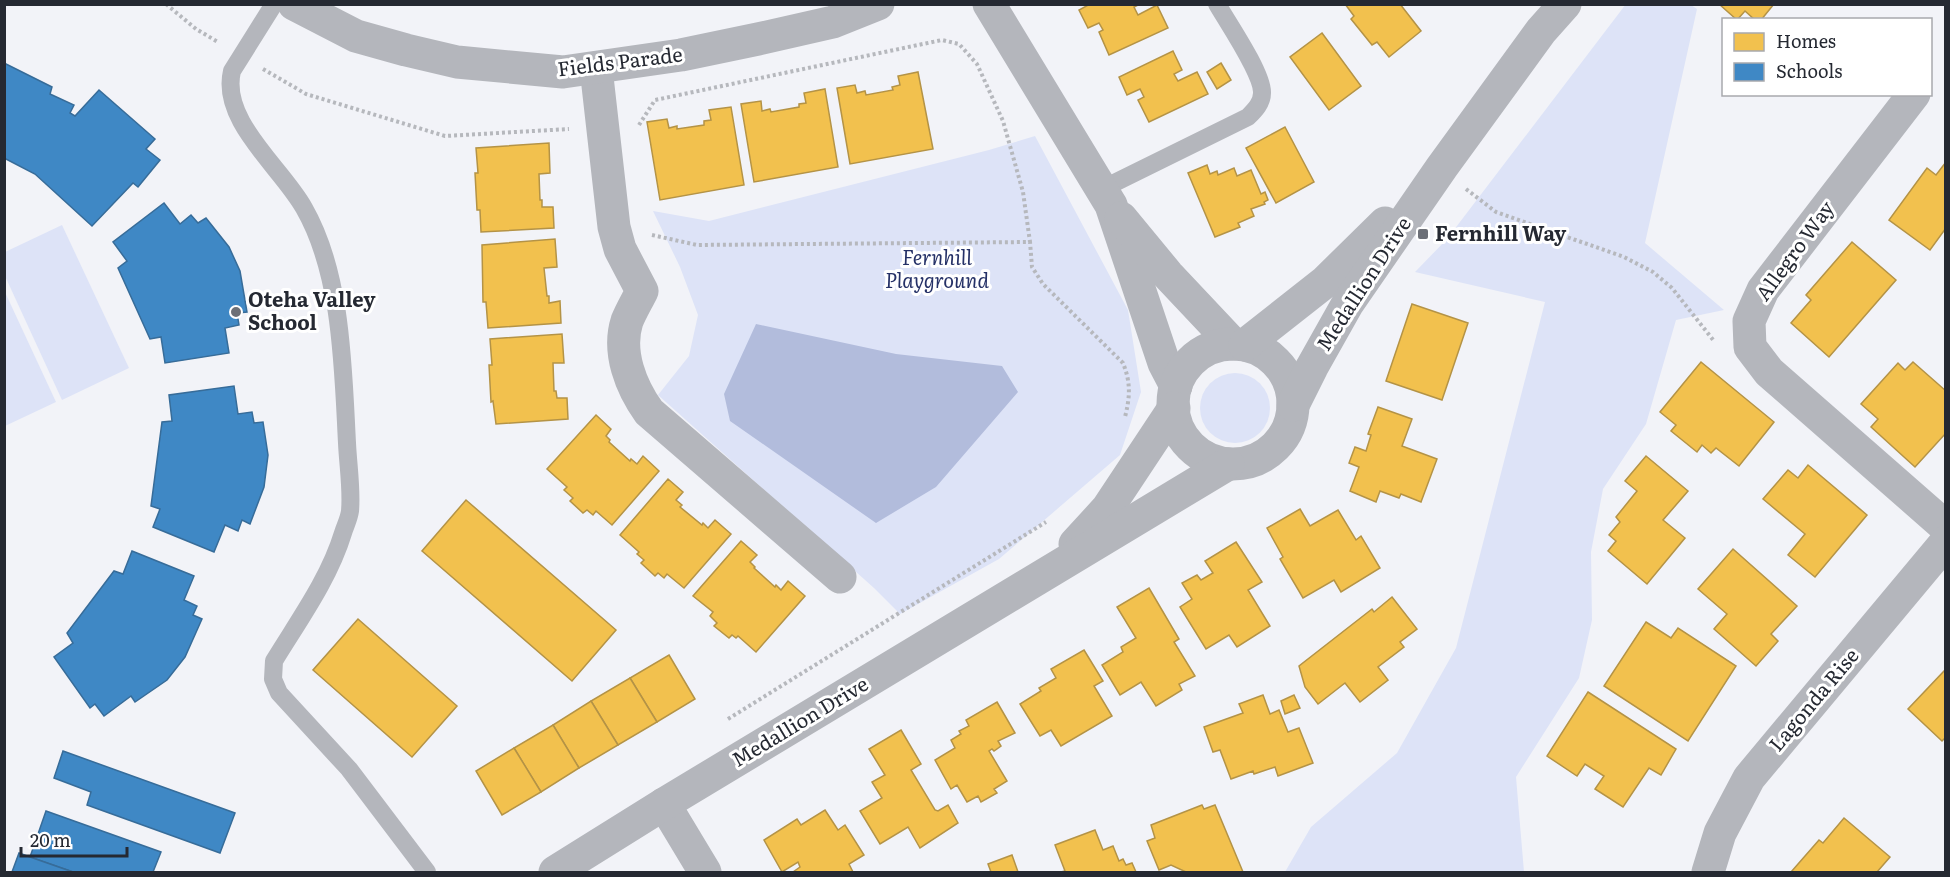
<svg xmlns="http://www.w3.org/2000/svg" width="1950" height="877" viewBox="0 0 1950 877" font-family="Literata,serif">
  <style>
    .green { fill: #dde3f7 }
    .water { fill: #b2bcdc }
    .homes { fill: #f2c14e; stroke: #b49346; stroke-width: 1.5 }
    .schools { fill: #3f88c5; stroke: #376c99; stroke-width: 1.5 }
    .lines { fill: none; stroke-linecap: round; stroke-linejoin: round }
    .path { stroke: #b6b8bd; stroke-width: 4; stroke-dasharray: 3 3; stroke-linecap: butt }
    .service { stroke: #b4b6bc; stroke-width: 18 }
    .minor { stroke: #b4b6bc; stroke-width: 33 }
    .tertiary { stroke: #b4b6bc; stroke-width: 33 }
    .poi-dot { fill: #6d7077; stroke: #fff; stroke-width: 2 }
    .labels { text-anchor: middle; stroke-width: 6; stroke-linejoin: round; paint-order: stroke }
    .street-label { font-size: 20px; fill: #252932; stroke: #fff }
    .poi-label { font-size: 20px; font-weight: bold; fill: #252932; stroke: #fff; text-anchor: start }
    .park-label { font-size: 20px; font-style: italic; fill: #253167; stroke: #fff }
  </style>
  <rect width="100%" height="100%" fill="#f2f3f8"/>
  <g class="green">
    <path d="M 1626,4 L 1691,5 L 1697,9 L 1645,243 L 1724,310 L 1676,320 L 1646,424 L 1603,489 L 1591,552 L 1592,620 L 1579,678 L 1516,777 L 1524,872 L 1285,872 L 1311,827 L 1397,753 L 1456,648 L 1545,302 L 1415,272 L 1447,239 Z"/>
    <path d="M 1035,136 L 1128,310 L 1141,392 L 1120,455 L 999,559 L 900,614 L 874,588 L 658,395 L 689,356 L 698,315 L 680,267 L 653,211 L 709,221 L 989,150 Z"/>
    <path d="M 62,225 L 129,368 L 62,400 L 5,276 L 5,252 Z"/>
    <path d="M 4,290 L 56,402 L 5,426 L 4,426 Z"/>
    <circle cx="1235" cy="408" r="35"/>
  </g>
  <path class="water" d="M 756,324 L 896,354 L 1002,366 L 1018,392 L 936,487 L 876,523 L 730,421 L 724,394 Z"/>
  <g class="homes">
    <path d="M 1090,4 L 1140,4 L 1134,7 L 1138,15 L 1157,5 L 1168,28 L 1109,55 L 1099,32 L 1103,30 L 1099,23 L 1088,28 L 1079,10 Z"/>
    <path d="M 1345,4 L 1400,4 L 1421,31 L 1389,57 L 1377,42 L 1372,45 L 1351,19 L 1354,16 Z"/>
    <path d="M 1719,4 L 1774,4 L 1761,20 L 1755,20 L 1745,11 L 1737,20 Z"/>
    <path d="M 1322,33 L 1361,86 L 1329,110 L 1290,57 Z"/>
    <path d="M 1173,51 L 1182,70 L 1174,74 L 1178,81 L 1197,72 L 1208,94 L 1149,122 L 1138,100 L 1144,97 L 1140,89 L 1127,95 L 1119,77 Z"/>
    <path d="M 1221,63 L 1231,80 L 1217,89 L 1207,72 Z"/>
    <path d="M 918,72 L 933,149 L 850,164 L 837,88 L 855,85 L 857,93 L 865,91 L 866,95 L 893,90 L 892,87 L 900,85 L 898,76 Z"/>
    <path d="M 825,89 L 838,167 L 754,182 L 741,104 L 761,101 L 762,111 L 770,109 L 771,112 L 799,107 L 799,104 L 806,103 L 804,93 Z"/>
    <path d="M 731,107 L 744,185 L 660,200 L 647,122 L 667,119 L 669,128 L 677,126 L 677,129 L 704,125 L 704,121 L 711,120 L 709,110 Z"/>
    <path d="M 1285,127 L 1314,182 L 1276,203 L 1246,148 Z"/>
    <path d="M 549,143 L 550,173 L 539,174 L 540,200 L 542,200 L 542,207 L 553,207 L 554,228 L 481,232 L 480,210 L 477,210 L 475,173 L 478,173 L 476,148 Z"/>
    <path d="M 1946,162 L 1946,228 L 1930,250 L 1889,220 L 1927,168 L 1936,175 Z"/>
    <path d="M 1207,165 L 1210,174 L 1217,171 L 1218,175 L 1234,168 L 1237,176 L 1251,170 L 1261,194 L 1265,192 L 1268,200 L 1264,202 L 1265,204 L 1251,209 L 1254,216 L 1238,223 L 1240,227 L 1215,237 L 1188,173 Z"/>
    <path d="M 555,239 L 557,267 L 544,268 L 547,296 L 549,296 L 549,303 L 560,301 L 561,323 L 488,328 L 486,302 L 483,302 L 482,245 Z"/>
    <path d="M 1852,242 L 1896,280 L 1829,357 L 1791,323 L 1811,300 L 1806,295 Z"/>
    <path d="M 1412,304 L 1468,323 L 1442,400 L 1386,381 Z"/>
    <path d="M 562,334 L 564,363 L 553,363 L 554,391 L 556,391 L 557,398 L 567,398 L 568,419 L 496,424 L 493,401 L 491,402 L 489,365 L 492,365 L 490,339 Z"/>
    <path d="M 1701,362 L 1774,422 L 1739,466 L 1716,448 L 1711,453 L 1702,445 L 1697,452 L 1671,431 L 1676,425 L 1660,412 Z"/>
    <path d="M 1913,362 L 1946,391 L 1946,433 L 1915,467 L 1871,427 L 1878,419 L 1861,404 L 1898,363 L 1905,370 Z"/>
    <path d="M 1378,407 L 1412,419 L 1402,446 L 1437,459 L 1421,502 L 1401,494 L 1399,498 L 1380,491 L 1376,502 L 1350,491 L 1359,467 L 1349,463 L 1355,447 L 1366,451 L 1371,435 L 1368,434 Z"/>
    <path d="M 596,415 L 611,429 L 606,436 L 610,440 L 609,442 L 630,461 L 631,459 L 637,464 L 643,456 L 659,471 L 612,525 L 596,511 L 593,515 L 587,510 L 583,513 L 570,501 L 573,498 L 564,490 L 567,487 L 547,469 Z"/>
    <path d="M 1646,456 L 1688,491 L 1663,520 L 1685,538 L 1647,584 L 1608,551 L 1616,541 L 1609,535 L 1620,522 L 1616,517 L 1637,491 L 1625,481 Z"/>
    <path d="M 1808,465 L 1867,515 L 1815,577 L 1788,555 L 1805,534 L 1763,499 L 1788,470 L 1798,478 Z"/>
    <path d="M 668,479 L 683,492 L 676,500 L 682,505 L 680,507 L 702,525 L 703,523 L 708,528 L 715,520 L 731,534 L 684,588 L 667,574 L 664,578 L 658,573 L 655,576 L 641,563 L 644,560 L 637,554 L 639,552 L 620,535 Z"/>
    <path d="M 466,500 L 616,630 L 572,681 L 422,551 Z"/>
    <path d="M 1300,509 L 1310,526 L 1338,510 L 1356,540 L 1361,536 L 1380,568 L 1341,592 L 1334,580 L 1303,598 L 1280,559 L 1283,557 L 1267,528 Z"/>
    <path d="M 741,541 L 757,555 L 750,562 L 755,567 L 754,568 L 775,587 L 776,585 L 781,590 L 788,581 L 805,596 L 756,652 L 738,636 L 736,638 L 732,635 L 729,638 L 714,626 L 717,623 L 710,616 L 713,612 L 693,596 Z"/>
    <path d="M 1236,542 L 1262,582 L 1248,590 L 1270,626 L 1237,647 L 1229,635 L 1206,649 L 1180,607 L 1192,599 L 1182,583 L 1197,575 L 1201,580 L 1213,573 L 1205,561 Z"/>
    <path d="M 1733,549 L 1797,606 L 1771,634 L 1778,641 L 1756,666 L 1714,629 L 1727,614 L 1698,589 Z"/>
    <path d="M 1149,588 L 1179,639 L 1174,642 L 1195,676 L 1179,684 L 1182,690 L 1156,706 L 1141,682 L 1120,695 L 1102,665 L 1123,652 L 1121,647 L 1136,638 L 1117,607 Z"/>
    <path d="M 1392,597 L 1417,629 L 1400,642 L 1404,647 L 1378,667 L 1388,680 L 1360,702 L 1345,683 L 1318,704 L 1305,687 L 1299,666 L 1372,609 L 1374,612 Z"/>
    <path d="M 358,619 L 457,706 L 412,757 L 313,670 Z"/>
    <path d="M 1646,622 L 1671,638 L 1678,628 L 1736,666 L 1688,741 L 1604,686 Z"/>
    <path d="M 1084,650 L 1103,681 L 1094,686 L 1112,716 L 1061,746 L 1051,730 L 1040,736 L 1020,704 L 1041,691 L 1039,688 L 1056,678 L 1051,669 Z"/>
    <path d="M 669,655 L 695,699 L 657,722 L 630,678 Z"/>
    <path d="M 1946,669 L 1946,737 L 1942,741 L 1908,709 Z"/>
    <path d="M 630,678 L 657,722 L 618,745 L 591,701 Z"/>
    <path d="M 1588,692 L 1676,749 L 1661,775 L 1649,768 L 1623,807 L 1595,789 L 1604,776 L 1585,764 L 1577,776 L 1547,756 Z"/>
    <path d="M 1263,695 L 1270,714 L 1279,710 L 1288,732 L 1299,728 L 1313,763 L 1278,776 L 1275,767 L 1254,774 L 1253,771 L 1231,779 L 1220,750 L 1213,752 L 1204,727 L 1243,713 L 1239,704 Z"/>
    <path d="M 1294,695 L 1300,708 L 1285,714 L 1281,701 Z"/>
    <path d="M 591,701 L 618,745 L 579,768 L 553,725 Z"/>
    <path d="M 997,702 L 1015,733 L 998,741 L 1001,746 L 994,751 L 992,749 L 989,751 L 1007,781 L 994,789 L 997,793 L 981,802 L 978,796 L 967,802 L 957,785 L 951,789 L 935,760 L 955,748 L 951,740 L 961,734 L 959,731 L 969,726 L 966,720 Z"/>
    <path d="M 553,725 L 579,768 L 541,792 L 514,748 Z"/>
    <path d="M 901,730 L 921,764 L 911,770 L 935,810 L 938,811 L 948,805 L 958,823 L 920,848 L 908,827 L 880,844 L 860,811 L 882,798 L 872,782 L 885,775 L 869,749 Z"/>
    <path d="M 514,748 L 541,792 L 502,815 L 476,771 Z"/>
    <path d="M 1202,805 L 1204,809 L 1215,805 L 1243,872 L 1186,872 L 1171,865 L 1159,870 L 1147,841 L 1155,838 L 1151,825 Z"/>
    <path d="M 825,810 L 838,830 L 845,825 L 864,855 L 849,864 L 853,872 L 793,872 L 800,867 L 798,862 L 782,872 L 764,840 L 797,819 L 801,825 Z"/>
    <path d="M 1844,818 L 1890,857 L 1877,872 L 1791,872 L 1819,840 L 1823,843 Z"/>
    <path d="M 1095,830 L 1103,850 L 1113,846 L 1119,861 L 1123,859 L 1126,865 L 1132,863 L 1136,872 L 1061,872 L 1065,871 L 1055,845 Z"/>
    <path d="M 1012,855 L 1018,872 L 991,872 L 988,864 Z"/>
  </g>
  <g class="schools">
    <path d="M 4,63 L 52,87 L 50,94 L 74,105 L 70,113 L 75,116 L 99,90 L 155,139 L 146,149 L 160,160 L 138,187 L 133,183 L 92,226 L 35,174 L 4,158 Z"/>
    <path d="M 164,203 L 180,224 L 191,215 L 198,223 L 206,218 L 229,247 L 240,271 L 247,312 L 237,313 L 239,325 L 225,328 L 229,353 L 165,363 L 161,337 L 150,339 L 118,268 L 127,261 L 113,242 Z"/>
    <path d="M 234,386 L 238,414 L 252,412 L 254,423 L 263,422 L 268,455 L 264,487 L 250,524 L 242,520 L 238,531 L 225,525 L 214,552 L 153,527 L 160,509 L 151,506 L 162,422 L 172,421 L 169,395 Z"/>
    <path d="M 132,551 L 194,576 L 184,600 L 197,606 L 193,615 L 202,619 L 185,657 L 167,680 L 135,702 L 131,696 L 104,716 L 95,704 L 90,708 L 54,657 L 73,643 L 67,633 L 114,571 L 123,574 Z"/>
    <path d="M 63,751 L 235,813 L 220,853 L 87,805 L 91,792 L 54,778 Z"/>
    <path d="M 46,811 L 161,852 L 153,872 L 73,872 L 30,857 Z"/>
    <path d="M 19,853 L 30,857 L 73,872 L 12,872 Z"/>
  </g>
  <g class="lines">
    <g class="path">
      <path d="M 166,4 L 196,29 L 218,42"/>
      <path d="M 263,69 L 306,94 L 445,136 L 569,129"/>
      <path d="M 639,125 L 655,100 L 942,40 L 959,44 L 977,64 L 1003,121 L 1023,192 L 1030,242"/>
      <path d="M 1466,189 L 1496,212 L 1624,257 L 1653,272 L 1672,288 L 1714,341"/>
      <path d="M 652,235 L 697,245 L 1030,242 L 1032,267 L 1043,284 L 1123,363 C 1131,383 1130,397 1125,417"/>
      <path d="M 728,719 L 1046,522"/>
    </g>
    <g class="service">
      <path d="M 274,4 L 232,71 C 220,121 282,168 304,208 C 342,274 343,368 347,443 C 348,465 352,490 350,511 C 349,519 345,526 343,533 C 329,579 299,620 274,661 L 273,679 L 279,693 L 349,769 L 427,872"/>
      <path d="M 1102,189 L 1248,117 C 1255,110 1262,103 1262,93 C 1263,74 1228,23 1217,4"/>
    </g>
    <g class="minor">
      <path d="M 596,68 L 614,227 L 620,249 L 642,291 C 637,301 631,311 627,321 C 617,352 631,387 649,412 L 840,577"/>
      <path d="M 1914,94 L 1763,290 L 1749,321 L 1750,347 L 1769,372 L 1946,527"/>
      <path d="M 664,804 L 705,872"/>
      <path d="M 1708,872 L 1720,833 L 1749,778 L 1946,542"/>
    </g>
    <g class="tertiary">
      <path d="M 294,4 L 356,36 L 406,50 L 457,62 L 563,72 L 681,55 L 758,39 L 833,22 L 878,4"/>
      <path d="M 989,4 L 1111,205 L 1164,363 L 1176,386"/>
      <path d="M 1121,218 L 1168,275 L 1233,344"/>
      <circle cx="1233" cy="404" r="60"/>
      <path d="M 1245,345 L 1325,282 L 1385,223"/>
      <path d="M 1293,405 L 1312,367 L 1348,303 L 1442,167 L 1541,31 L 1565,4"/>
      <path d="M 1075,544 L 1107,509 L 1174,408"/>
      <path d="M 555,872 L 664,804 L 1228,464"/>
    </g>
  </g>
  <g class="poi-dot">
    <rect x="1417" y="228" width="12" height="12" rx="3"/>
    <circle cx="236" cy="312" r="6"/>
  </g>
  <g class="labels">
    <g class="street-label">
      <text transform="translate(620 62) rotate(-7)" y="7">Fields Parade</text>
      <text transform="translate(1795 251) rotate(-54)" y="7">Allegro Way</text>
      <text transform="translate(1364 284) rotate(-57)" y="7">Medallion Drive</text>
      <text transform="translate(1814 700) rotate(-50)" y="7">Lagonda Rise</text>
      <text transform="translate(800 722) rotate(-31)" y="7">Medallion Drive</text>
    </g>
    <g class="poi-label">
      <text x="1435" y="241">Fernhill Way</text>
      <text x="248" y="307">Oteha Valley<tspan x="248" dy="23">School</tspan></text>
    </g>
    <g class="park-label">
      <text x="937" y="265">Fernhill<tspan x="937" dy="23">Playground</tspan></text>
    </g>
  </g>
  <rect width="1950" height="877" fill="none" stroke="#252932" stroke-width="12"/>
  <rect x="1722" y="18" width="210" height="78" fill="#ffffff" stroke="#a8a9ad" stroke-width="1.5"/>
  <rect x="1734" y="33" width="30" height="18" fill="#f2c14e" stroke="#a8a9ad" stroke-width="1.5"/>
  <text x="1776" y="48" font-size="18" fill="#252932">Homes</text>
  <rect x="1734" y="63" width="30" height="18" fill="#3f88c5" stroke="#a8a9ad" stroke-width="1.5"/>
  <text x="1776" y="78" font-size="18" fill="#252932">Schools</text>
  <path d="M21 847v9h106v-9" fill="none" stroke="#252932" stroke-width="3"/>
  <text x="30" y="847" font-size="18" fill="#252932" stroke="#ffffff" stroke-width="4.5" paint-order="stroke">20 m</text>
</svg>
